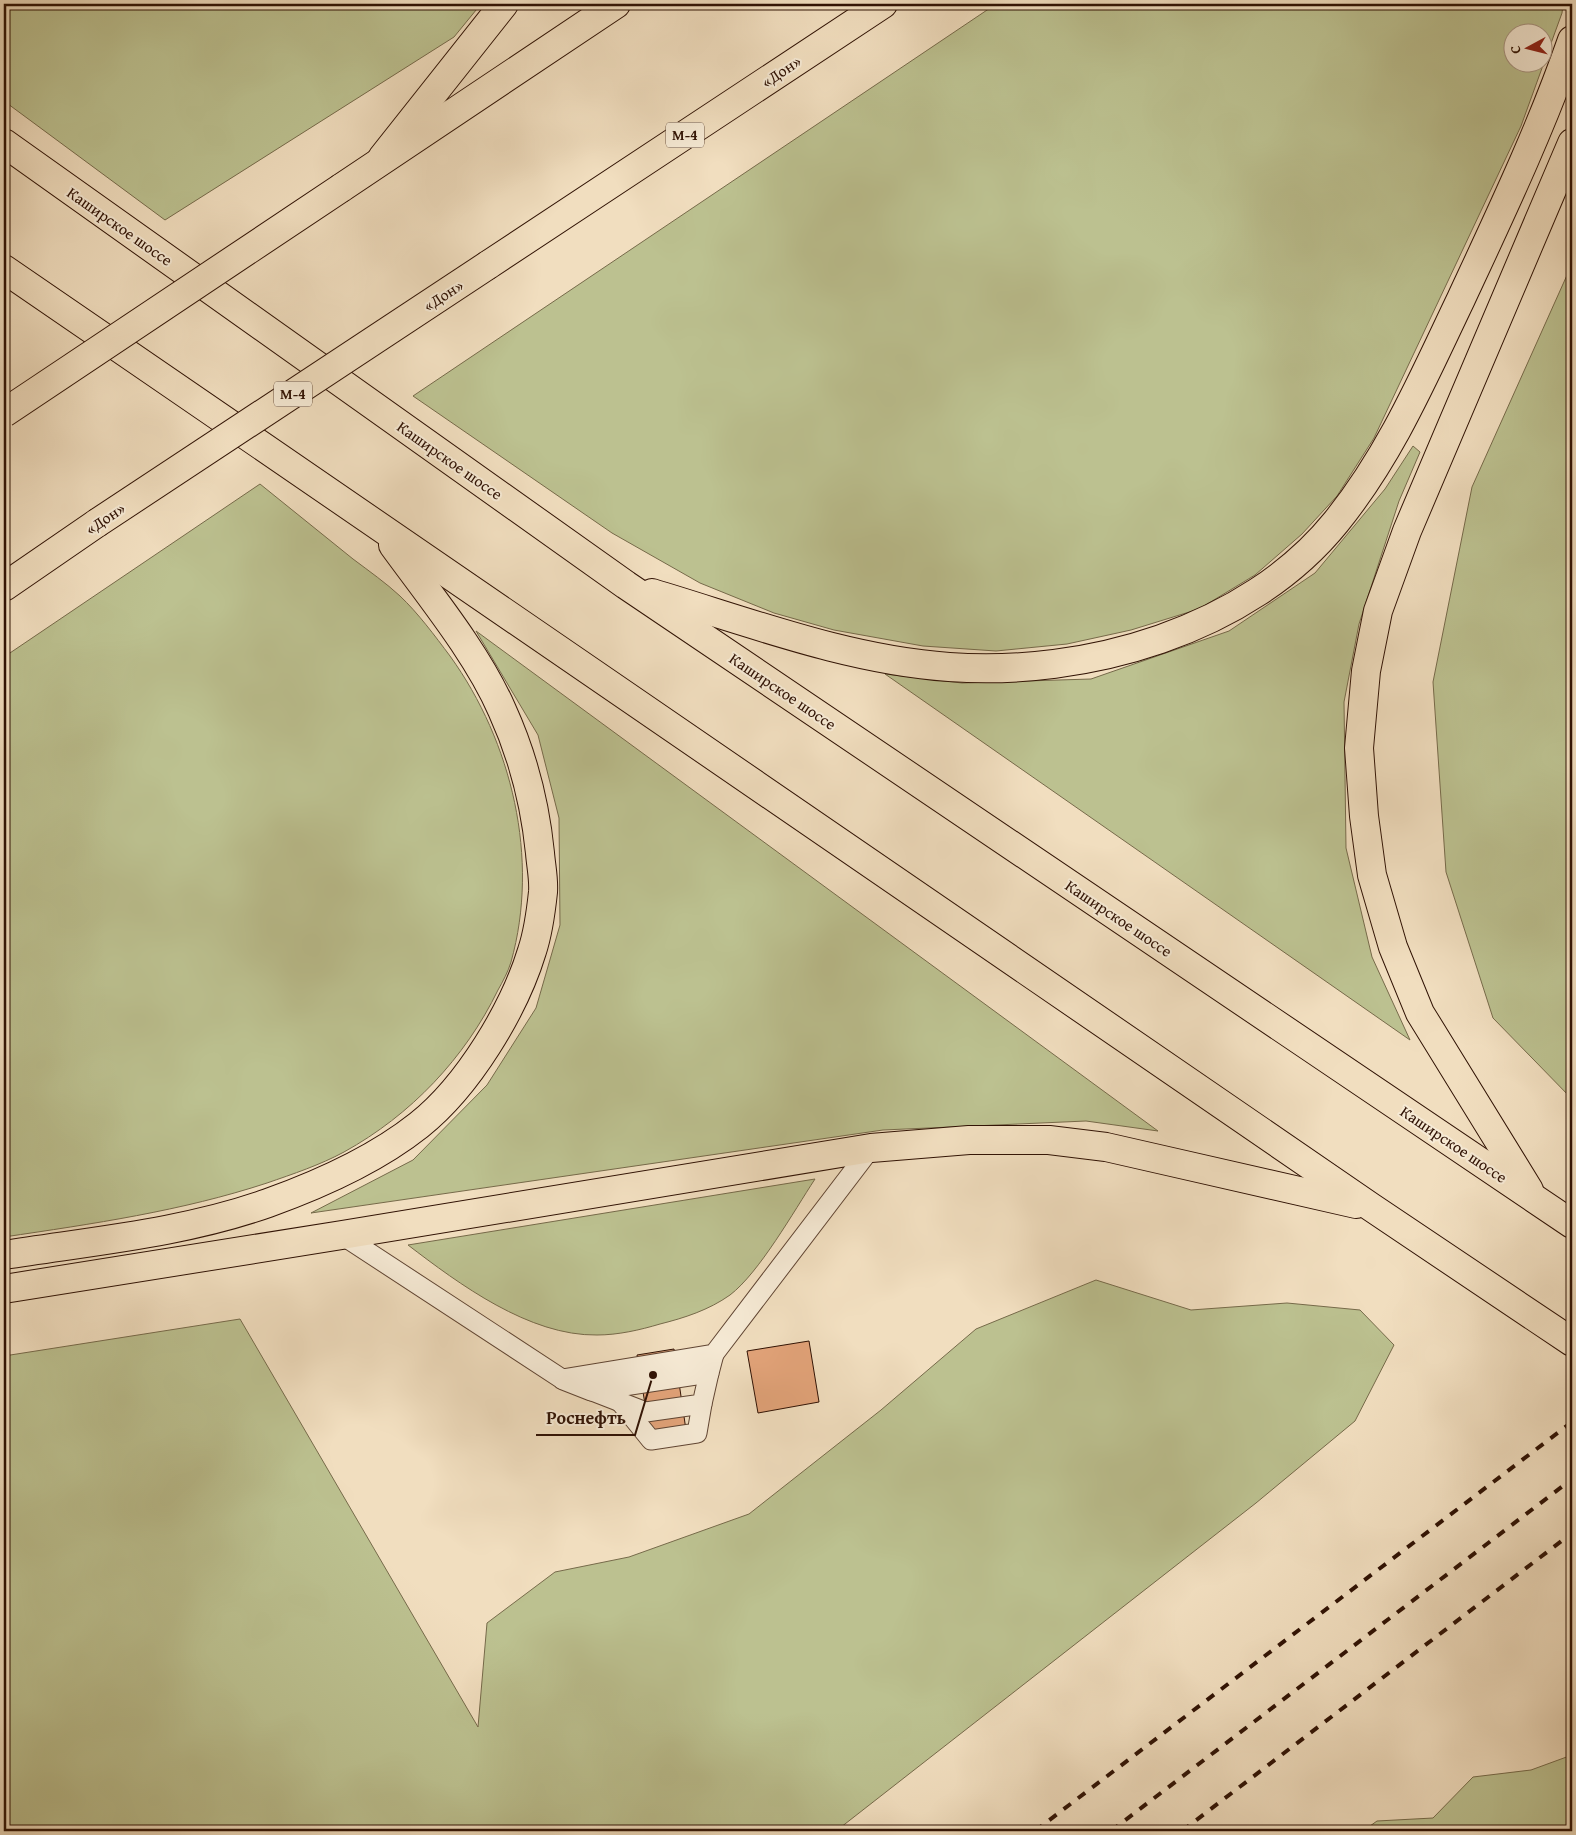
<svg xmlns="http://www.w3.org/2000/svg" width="1576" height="1835" viewBox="0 0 1576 1835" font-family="'Gentium Book Plus',serif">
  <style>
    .green { fill: #bcc190; stroke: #766a4a; fill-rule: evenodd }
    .building { fill: #e2a379; stroke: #301204 }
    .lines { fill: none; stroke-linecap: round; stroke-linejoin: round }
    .service-casing { stroke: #604533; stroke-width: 21 }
    .primary-casing { stroke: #301204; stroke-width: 30 }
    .motorway-casing { stroke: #301204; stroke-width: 30 }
    .service { stroke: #f6ead5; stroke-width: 19 }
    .primary { stroke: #f1debf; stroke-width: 28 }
    .motorway { stroke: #f1debf; stroke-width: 28 }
    .rail { stroke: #301204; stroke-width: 4; stroke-dasharray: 9 9; stroke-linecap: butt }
    .motorway-bridge-casing { stroke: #301204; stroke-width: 30; stroke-linecap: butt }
    .motorway-bridge { stroke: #f1debf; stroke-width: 28 }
    .labels { text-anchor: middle; stroke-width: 4; stroke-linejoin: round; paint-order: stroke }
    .shield { fill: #f6ead5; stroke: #6b5343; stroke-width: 1 }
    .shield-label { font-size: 15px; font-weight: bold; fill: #301204 }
    .street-label { font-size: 16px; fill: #301204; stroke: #f6ead5 }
    .leader { fill: none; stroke: #301204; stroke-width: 2 }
    .callout-dot { fill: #301204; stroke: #f6ead5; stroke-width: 2 }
    .callout-label { font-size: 18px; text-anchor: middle; font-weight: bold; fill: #301204; stroke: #f6ead5; stroke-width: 4; stroke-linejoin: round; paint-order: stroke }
  </style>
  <rect width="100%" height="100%" fill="#f1debf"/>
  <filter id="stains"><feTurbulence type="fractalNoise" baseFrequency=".004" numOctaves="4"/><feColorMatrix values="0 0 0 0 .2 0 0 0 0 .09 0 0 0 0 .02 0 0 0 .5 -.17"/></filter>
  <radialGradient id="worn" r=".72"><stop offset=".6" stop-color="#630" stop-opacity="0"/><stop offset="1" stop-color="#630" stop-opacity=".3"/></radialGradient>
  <g class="green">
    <path d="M 4,4 L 481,4 L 454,37 L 165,220 L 4,101 Z"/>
    <path d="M 996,4 L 1563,4 L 1562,13 L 1521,126 L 1374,438 L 1337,496 L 1302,534 L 1255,575 L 1199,609 L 1131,630 L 1067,644 L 996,651 L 923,646 L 834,630 L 774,613 L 700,583 L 612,533 L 413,396 ZM 1514,32 L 1544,32 L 1544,62 L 1514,62 Z"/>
    <path d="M 1572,264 L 1572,1099 L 1493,1018 L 1446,872 L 1433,682 L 1472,487 Z"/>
    <path d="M 1413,446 L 1420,452 L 1399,501 L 1359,624 L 1344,702 L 1346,848 L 1372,957 L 1410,1040 L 885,674 L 962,683 L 1091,679 L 1229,631 L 1315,573 L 1385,489 Z"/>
    <path d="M 260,484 C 291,509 322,534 353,559 C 369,571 386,583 400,596 C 418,613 435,636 450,656 C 512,742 540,859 511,962 C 508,972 503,981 498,990 C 465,1058 411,1115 344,1152 C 320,1165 293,1174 267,1183 C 182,1211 92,1224 4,1237 L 4,657 Z"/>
    <path d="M 476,631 L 1158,1131 L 1086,1121 L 883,1130 L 311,1213 L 413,1160 L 487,1085 L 536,1008 L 560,925 L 559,818 L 538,735 Z"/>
    <path d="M 815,1179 C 794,1211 759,1273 730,1295 C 709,1310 684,1318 660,1324 C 640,1330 618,1335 597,1335 C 529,1336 459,1284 408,1245 Z"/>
    <path d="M 1096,1280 L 1191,1310 L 1287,1303 L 1360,1310 L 1394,1345 L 1355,1421 L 1256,1503 L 836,1831 L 4,1831 L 4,1356 L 240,1319 L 478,1727 L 487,1623 L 555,1572 L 629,1557 L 749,1514 L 881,1410 L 976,1329 Z"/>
    <path d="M 1572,1755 L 1572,1831 L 1363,1831 L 1377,1821 L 1433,1818 L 1473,1777 L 1531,1770 Z"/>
  </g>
  <g class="building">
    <path d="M 809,1341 L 819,1402 L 758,1413 L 747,1351 Z"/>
    <path d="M 674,1349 L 686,1430 L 650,1435 L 637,1355 Z"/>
  </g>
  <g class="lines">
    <defs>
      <g id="service">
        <path d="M 342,1235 L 562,1379 L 714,1354 L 871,1148"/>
        <path d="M 563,1380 L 591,1391 L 709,1373 L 714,1354"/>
        <path d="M 592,1391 L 646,1412 L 702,1404 L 709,1373"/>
        <path d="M 621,1403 L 651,1440 L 697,1433 L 702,1404"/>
      </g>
      <g id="primary">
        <path d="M 4,143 L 626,585 L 1572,1224"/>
        <path d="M 382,158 L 504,4"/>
        <path d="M 4,269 L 1371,1207 L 1572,1342"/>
        <path d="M 652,593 C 749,622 848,660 949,667 C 1085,677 1248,631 1336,522 C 1391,454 1424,376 1461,299 C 1501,213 1541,129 1572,40"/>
        <path d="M 1529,1190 L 1420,1013 L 1393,947 L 1372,875 L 1364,816 L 1359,748 L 1366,671 L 1378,611 L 1407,531 L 1572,143"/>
        <path d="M 4,1255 C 92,1241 184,1233 268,1203 C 321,1184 375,1160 419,1125 C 468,1086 514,1010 532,951 C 538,933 541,911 543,892 C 544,879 541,866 540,853 C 535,803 523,756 502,710 C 477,653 430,596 393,545"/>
        <path d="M 4,1289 L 342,1235 L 871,1148 L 969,1140 L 1049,1140 L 1106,1147 L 1356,1204"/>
      </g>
      <g id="motorway">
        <path d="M 341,188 L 616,4"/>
        <path d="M 488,265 L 883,4"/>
        <path d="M 4,587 L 97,523"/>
      </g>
    </defs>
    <use href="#service" class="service-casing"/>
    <use href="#primary" class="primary-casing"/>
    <use href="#motorway" class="motorway-casing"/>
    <use href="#service" class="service"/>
    <use href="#primary" class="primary"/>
    <use href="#motorway" class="motorway"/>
    <g class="rail">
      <path d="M 1035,1831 L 1572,1422"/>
      <path d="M 1111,1831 L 1572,1479"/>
      <path d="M 1182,1831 L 1572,1533"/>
    </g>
    <defs>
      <g id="motorway-bridge">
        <path d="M 4,413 L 341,188"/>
        <path d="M 97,523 L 488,265"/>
      </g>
    </defs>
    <use href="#motorway-bridge" class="motorway-bridge-casing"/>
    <use href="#motorway-bridge" class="motorway-bridge"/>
  </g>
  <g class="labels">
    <g class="shield">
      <rect x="666" y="122.5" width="38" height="25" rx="4"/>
      <rect x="274" y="381.5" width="38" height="25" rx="4"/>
    </g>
    <g class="shield-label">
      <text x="685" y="140">М-4</text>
      <text x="293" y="399">М-4</text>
    </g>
    <g class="street-label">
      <text transform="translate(781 71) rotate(-34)" y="6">«Дон»</text>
      <text transform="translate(120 226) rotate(35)" y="6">Каширское шоссе</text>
      <text transform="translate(443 295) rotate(-33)" y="6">«Дон»</text>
      <text transform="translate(450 460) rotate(35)" y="6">Каширское шоссе</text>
      <text transform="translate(105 518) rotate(-34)" y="6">«Дон»</text>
      <text transform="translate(783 691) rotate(34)" y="6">Каширское шоссе</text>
      <text transform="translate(1119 918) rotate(34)" y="6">Каширское шоссе</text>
      <text transform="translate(1454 1144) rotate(34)" y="6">Каширское шоссе</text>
    </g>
  </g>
  <path class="leader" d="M653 1375L635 1435H536"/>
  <circle class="callout-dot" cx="653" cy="1375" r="5"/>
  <g class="callout-label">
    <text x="586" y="1424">Роснефть</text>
  </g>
  <rect width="1576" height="1835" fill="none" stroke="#f1debf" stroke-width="20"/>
  <rect x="5" y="5" width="1566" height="1825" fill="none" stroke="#301204" stroke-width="2.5"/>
  <rect x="10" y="10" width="1556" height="1815" fill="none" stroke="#301204"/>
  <g transform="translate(1528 48) rotate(263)"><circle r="24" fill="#f6ead5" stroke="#a79481"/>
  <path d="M0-4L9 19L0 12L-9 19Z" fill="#8f2418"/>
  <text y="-8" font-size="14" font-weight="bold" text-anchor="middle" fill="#301204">С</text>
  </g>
  <rect width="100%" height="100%" filter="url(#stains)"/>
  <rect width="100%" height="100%" fill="url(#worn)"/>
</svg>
